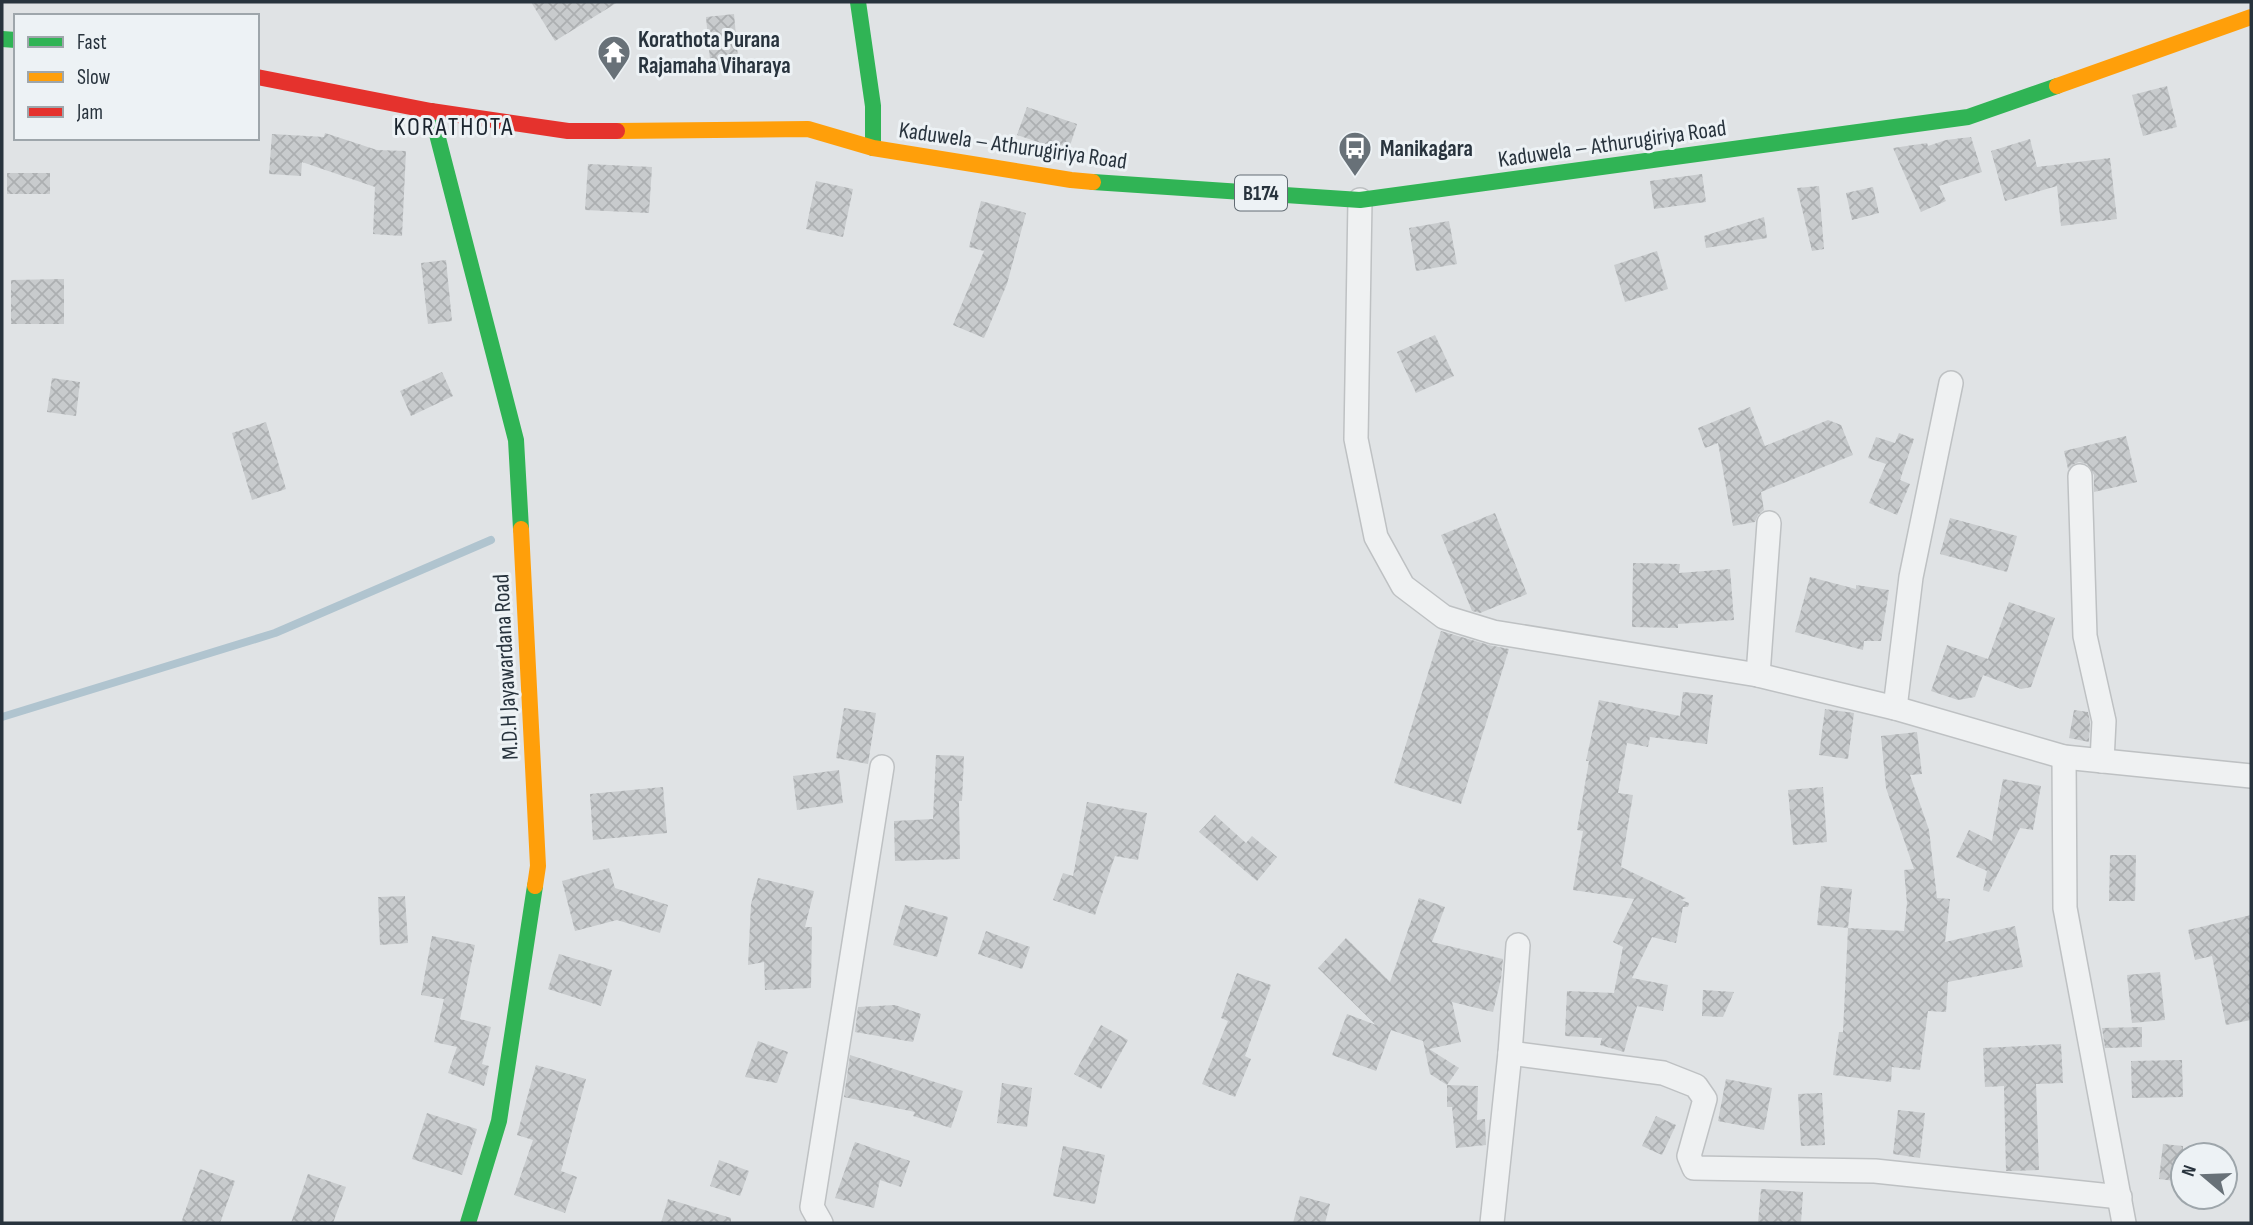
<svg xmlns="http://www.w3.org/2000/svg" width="2253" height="1225" viewBox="0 0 2253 1225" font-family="'Sofia Sans Condensed',sans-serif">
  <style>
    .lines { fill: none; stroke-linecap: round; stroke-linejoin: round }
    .stream { stroke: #b0c4cf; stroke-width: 8 }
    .building { fill: url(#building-cross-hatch) }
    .street-casing { stroke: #bec1c3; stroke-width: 26 }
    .street { stroke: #eff1f2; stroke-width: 23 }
    .fast { stroke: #30b455; stroke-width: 16 }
    .slow { stroke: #ff9f0a; stroke-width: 16 }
    .jam { stroke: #e5322d; stroke-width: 16 }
    .labels { text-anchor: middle; stroke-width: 6; stroke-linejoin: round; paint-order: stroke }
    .shield { fill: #edf2f5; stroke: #636c74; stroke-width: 2 }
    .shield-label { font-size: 21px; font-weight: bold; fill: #28333d }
    .poi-label { font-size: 23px; font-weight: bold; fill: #28333d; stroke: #edf2f5; text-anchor: start }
    .street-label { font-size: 23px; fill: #28333d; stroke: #edf2f5 }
    .quarter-label { font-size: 26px; letter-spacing: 2px; fill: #1a242e; stroke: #edf2f5 }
  </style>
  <defs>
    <pattern id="building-cross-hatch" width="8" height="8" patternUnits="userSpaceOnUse" patternTransform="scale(1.75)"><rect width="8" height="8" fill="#c8cbcd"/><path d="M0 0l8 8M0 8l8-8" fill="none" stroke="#acafb1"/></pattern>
  </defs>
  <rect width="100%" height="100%" fill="#e0e3e5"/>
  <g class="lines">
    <path class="stream" d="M 2,717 L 275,633 L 491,540"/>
  </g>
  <g class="building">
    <path d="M 531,2 L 618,2 L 555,41 Z"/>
    <path d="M 734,14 L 739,68 L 711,71 L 706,17 Z"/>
    <path d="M 2167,86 L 2177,127 L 2143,136 L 2132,95 Z"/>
    <path d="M 1027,107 L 1077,124 L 1068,152 L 1017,135 Z"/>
    <path d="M 325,133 L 377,150 L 406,151 L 402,236 L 373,234 L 375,187 L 302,162 L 301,176 L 269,174 L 272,134 L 324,137 Z"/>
    <path d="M 1971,137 L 1982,172 L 1939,186 L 1946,201 L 1921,212 L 1893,148 L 1927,143 L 1928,146 L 1946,140 Z"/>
    <path d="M 2030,139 L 2037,167 L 2110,158 L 2117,219 L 2061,226 L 2057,186 L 2005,201 L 1991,151 Z"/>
    <path d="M 588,164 L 652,167 L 649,213 L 585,210 Z"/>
    <rect x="7" y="173" width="43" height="21"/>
    <path d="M 1702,174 L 1706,202 L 1654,209 L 1650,181 Z"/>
    <path d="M 816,181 L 853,189 L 843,237 L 806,229 Z"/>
    <path d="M 1819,186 L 1824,249 L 1812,251 L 1797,188 Z"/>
    <path d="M 1873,187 L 1879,213 L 1852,220 L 1846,193 Z"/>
    <path d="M 981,201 L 1026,213 L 1007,284 L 984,338 L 953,325 L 984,251 L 969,247 Z"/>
    <path d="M 1764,217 L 1767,238 L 1706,248 L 1704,236 Z"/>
    <path d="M 1449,221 L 1457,264 L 1416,271 L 1409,228 Z"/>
    <path d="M 1657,251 L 1668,289 L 1625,302 L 1614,265 Z"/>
    <path d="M 446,260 L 452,321 L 428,324 L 421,263 Z"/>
    <path d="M 64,279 L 64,324 L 11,324 L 11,280 Z"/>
    <path d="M 1435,335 L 1454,376 L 1416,393 L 1397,352 Z"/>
    <path d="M 442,372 L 453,396 L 411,416 L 400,391 Z"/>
    <path d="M 52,378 L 80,382 L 76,416 L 47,412 Z"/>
    <path d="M 1750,407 L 1765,446 L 1828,420 L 1841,425 L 1853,455 L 1761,492 L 1764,510 L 1758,515 L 1755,522 L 1733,526 L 1718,443 L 1705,448 L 1698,428 Z"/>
    <path d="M 266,422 L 286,489 L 252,500 L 232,433 Z"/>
    <path d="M 1899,433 L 1914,439 L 1900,480 L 1910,484 L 1897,515 L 1869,503 L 1886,464 L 1868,458 L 1876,437 L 1895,443 Z"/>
    <path d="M 2126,436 L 2137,482 L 2094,492 L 2094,475 L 2087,464 L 2079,462 L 2072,465 L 2068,469 L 2064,451 Z"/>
    <path d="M 1495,513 L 1527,594 L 1480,613 L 1472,611 L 1441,535 Z"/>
    <path d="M 1950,518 L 2017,536 L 2007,572 L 1940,554 Z"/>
    <path d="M 1633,563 L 1680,564 L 1679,573 L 1730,569 L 1734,620 L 1678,624 L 1678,628 L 1632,627 Z"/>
    <path d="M 1810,577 L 1856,589 L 1856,585 L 1889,590 L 1881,641 L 1864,641 L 1863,650 L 1795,632 Z"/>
    <path d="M 2009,602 L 2055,618 L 2031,687 L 2021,689 L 1983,675 L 1975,697 L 1958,700 L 1931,691 L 1947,645 L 1988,659 Z"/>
    <path d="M 1441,631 L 1489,645 L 1509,649 L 1461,804 L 1394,783 Z"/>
    <path d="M 1683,692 L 1713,695 L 1707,744 L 1650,737 L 1648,747 L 1627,743 L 1618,793 L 1633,795 L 1621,867 L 1686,898 L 1681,900 L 1689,903 L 1688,907 L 1683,907 L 1676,943 L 1652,937 L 1632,978 L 1668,985 L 1663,1011 L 1637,1006 L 1624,1052 L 1600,1045 L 1602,1038 L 1565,1036 L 1567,991 L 1614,993 L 1623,947 L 1613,942 L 1634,899 L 1573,890 L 1583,831 L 1577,830 L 1589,761 L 1586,761 L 1599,700 L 1680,716 Z"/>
    <path d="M 844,708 L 876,713 L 868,764 L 836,758 Z"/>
    <path d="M 1825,709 L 1854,713 L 1848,759 L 1819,755 Z"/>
    <path d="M 2074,710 L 2088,712 L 2090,722 L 2089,742 L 2069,738 Z"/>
    <path d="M 1917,732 L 1922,774 L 1910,775 L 1929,830 L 1937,898 L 1950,899 L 1945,942 L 2015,926 L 2023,967 L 1948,982 L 1946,1012 L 1928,1011 L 1920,1070 L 1892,1067 L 1891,1082 L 1833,1075 L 1839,1032 L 1843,1032 L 1848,928 L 1904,931 L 1907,903 L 1904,870 L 1914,869 L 1886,788 L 1881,736 Z"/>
    <path d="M 936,755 L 964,756 L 962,801 L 959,801 L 960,859 L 895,861 L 894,821 L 933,819 Z"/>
    <path d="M 839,770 L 843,803 L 797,810 L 793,776 Z"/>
    <path d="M 2003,779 L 2041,786 L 2033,830 L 2020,828 L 1989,892 L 1983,890 L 1987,871 L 1956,857 L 1969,830 L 1992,841 Z"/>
    <path d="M 663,787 L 667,833 L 593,840 L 590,794 Z"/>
    <path d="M 1823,787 L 1827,842 L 1793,845 L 1788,790 Z"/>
    <path d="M 1087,802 L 1147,813 L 1138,860 L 1115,856 L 1095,915 L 1053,900 L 1063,873 L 1073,876 Z"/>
    <path d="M 1215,815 L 1246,843 L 1252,836 L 1277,857 L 1257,881 L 1199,832 Z"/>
    <path d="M 2110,855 L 2136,855 L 2135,901 L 2109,901 Z"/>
    <path d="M 609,868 L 615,888 L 668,905 L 660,933 L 617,920 L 575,931 L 562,881 Z"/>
    <path d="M 758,878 L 814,891 L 805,927 L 812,927 L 811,988 L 765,990 L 764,962 L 748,965 L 751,904 Z"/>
    <path d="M 1821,886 L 1852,889 L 1848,928 L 1817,925 Z"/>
    <path d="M 405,896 L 408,943 L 380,945 L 378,897 Z"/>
    <path d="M 1419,898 L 1445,907 L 1432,942 L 1503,959 L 1501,979 L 1493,1012 L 1452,1002 L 1461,1042 L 1429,1049 L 1459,1068 L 1447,1085 L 1430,1074 L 1423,1041 L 1391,1030 L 1376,1071 L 1332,1055 L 1347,1014 L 1376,1025 L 1318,968 L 1346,938 L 1390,982 Z"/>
    <path d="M 905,905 L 948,917 L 937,957 L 893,945 Z"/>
    <path d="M 2251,915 L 2251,1020 L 2226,1025 L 2212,956 L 2195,960 L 2188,930 Z"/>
    <path d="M 986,931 L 1030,947 L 1022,969 L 978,954 Z"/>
    <path d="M 432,936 L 475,945 L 460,1019 L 491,1027 L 482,1064 L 489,1066 L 484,1086 L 448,1073 L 457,1047 L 434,1042 L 444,999 L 421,995 Z"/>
    <path d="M 559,954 L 612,970 L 601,1006 L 548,989 Z"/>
    <path d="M 2160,972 L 2165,1020 L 2132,1023 L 2127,975 Z"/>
    <path d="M 1237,973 L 1271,985 L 1245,1056 L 1251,1059 L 1235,1097 L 1202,1084 L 1228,1021 L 1221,1018 Z"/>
    <path d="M 1703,990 L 1734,992 L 1723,1017 L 1702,1016 Z"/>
    <path d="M 895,1005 L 921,1014 L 913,1042 L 855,1032 L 858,1007 Z"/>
    <path d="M 1101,1025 L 1128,1040 L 1101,1089 L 1074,1074 Z"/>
    <path d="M 2142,1027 L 2142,1047 L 2105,1048 L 2102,1028 Z"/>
    <path d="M 758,1041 L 788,1052 L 777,1083 L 745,1077 Z"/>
    <path d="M 2061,1044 L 2063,1083 L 2036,1084 L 2039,1170 L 2006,1171 L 2004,1086 L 1985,1087 L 1983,1048 Z"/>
    <path d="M 850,1055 L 963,1091 L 951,1128 L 913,1116 L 915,1112 L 844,1097 Z"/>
    <path d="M 2182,1060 L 2183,1097 L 2132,1098 L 2131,1061 Z"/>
    <path d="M 536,1065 L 586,1079 L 561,1171 L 577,1177 L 565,1213 L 514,1195 L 533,1140 L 517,1135 Z"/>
    <path d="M 1726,1079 L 1772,1088 L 1764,1130 L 1718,1121 Z"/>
    <path d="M 1002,1083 L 1032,1088 L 1027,1127 L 997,1123 Z"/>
    <path d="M 1447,1085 L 1478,1086 L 1477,1120 L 1485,1119 L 1486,1145 L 1456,1148 L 1452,1107 L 1447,1107 Z"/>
    <path d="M 1822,1093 L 1825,1145 L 1801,1146 L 1798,1094 Z"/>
    <path d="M 1898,1110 L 1925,1113 L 1920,1158 L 1893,1154 Z"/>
    <path d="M 427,1113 L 477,1129 L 462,1175 L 412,1159 Z"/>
    <path d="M 1656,1116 L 1676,1125 L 1662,1155 L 1642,1146 Z"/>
    <path d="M 855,1142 L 910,1161 L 901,1187 L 880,1180 L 874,1208 L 835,1198 Z"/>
    <path d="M 2163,1144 L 2183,1146 L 2183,1182 L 2159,1179 Z"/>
    <path d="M 1063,1146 L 1105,1155 L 1095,1204 L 1053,1196 Z"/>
    <path d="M 719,1160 L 749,1171 L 740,1196 L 710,1186 Z"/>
    <path d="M 200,1169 L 235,1181 L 220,1223 L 181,1223 Z"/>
    <path d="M 308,1174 L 346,1187 L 333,1223 L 291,1223 Z"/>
    <path d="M 1761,1189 L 1803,1192 L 1801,1223 L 1758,1223 Z"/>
    <path d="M 1300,1196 L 1330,1204 L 1325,1223 L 1293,1223 Z"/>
    <path d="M 668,1199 L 731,1218 L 731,1223 L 661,1223 Z"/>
  </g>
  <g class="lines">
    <defs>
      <g id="street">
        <path d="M 1360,200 L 1356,439 L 1376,537 L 1403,586 L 1444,617 L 1493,632 L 1758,675 L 1895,708 L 2064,757 L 2251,776"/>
        <path d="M 2080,476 L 2085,636 L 2104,721 L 2102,761"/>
        <path d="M 1758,675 L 1769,523"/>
        <path d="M 1895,708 L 1911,577 L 1951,383"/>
        <path d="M 2064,757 L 2065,908 L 2124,1223"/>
        <path d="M 1510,1053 L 1663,1073 L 1696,1086 L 1705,1099 L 1689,1156 L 1694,1168 L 1875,1171 L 2120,1197"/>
        <path d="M 821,1223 L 812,1207 L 882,767"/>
        <path d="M 1492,1223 L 1510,1053 L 1518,945"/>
      </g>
    </defs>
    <use href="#street" class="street-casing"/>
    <use href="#street" class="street"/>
    <g class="fast">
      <path d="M 858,2 L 873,106 L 873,148"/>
      <path d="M 2,39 L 16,40"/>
      <path d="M 431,111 L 516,440 L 521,529"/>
      <path d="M 1093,182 L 1360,200 L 1968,117 L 2057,86"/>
      <path d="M 468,1223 L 499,1121 L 535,886"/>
    </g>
    <g class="slow">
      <path d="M 2057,86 L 2251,17"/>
      <path d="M 617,131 L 808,129 L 873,148 L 1071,180 L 1093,182"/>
      <path d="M 521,529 L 538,866 L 535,886"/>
    </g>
    <path class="jam" d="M 257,77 L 431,111 L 568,131 L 617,131"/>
  </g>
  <defs>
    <symbol id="temple-pin" viewBox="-11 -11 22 30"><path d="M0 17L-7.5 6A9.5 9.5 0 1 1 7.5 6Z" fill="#687178" stroke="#edf2f5"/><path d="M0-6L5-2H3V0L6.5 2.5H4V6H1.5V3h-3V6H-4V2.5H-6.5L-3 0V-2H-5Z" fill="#fff"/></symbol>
    <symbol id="bus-pin" viewBox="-11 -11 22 30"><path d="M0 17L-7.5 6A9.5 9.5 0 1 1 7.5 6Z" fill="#687178" stroke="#edf2f5"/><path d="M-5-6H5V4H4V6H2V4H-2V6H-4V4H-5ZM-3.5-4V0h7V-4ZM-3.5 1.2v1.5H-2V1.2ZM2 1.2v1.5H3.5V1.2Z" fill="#fff"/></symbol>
  </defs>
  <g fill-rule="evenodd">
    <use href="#temple-pin" x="595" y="33" width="38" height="52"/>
    <use href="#bus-pin" x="1336" y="129" width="38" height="52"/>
  </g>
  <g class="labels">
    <rect class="shield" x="1235" y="175.5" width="52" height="35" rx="5"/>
    <g class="shield-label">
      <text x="1261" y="200">B174</text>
    </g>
    <g class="poi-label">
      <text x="638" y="47">Korathota Purana<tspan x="638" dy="26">Rajamaha Viharaya</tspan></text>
      <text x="1380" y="156">Manikagara</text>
    </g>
    <g class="street-label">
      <text transform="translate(1612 143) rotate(-8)" y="8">Kaduwela – Athurugiriya Road</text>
      <text transform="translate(1013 145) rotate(8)" y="8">Kaduwela – Athurugiriya Road</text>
      <text transform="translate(505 667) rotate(-93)" y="8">M.D.H Jayawardana Road</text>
    </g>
    <g class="quarter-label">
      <text x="454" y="135">KORATHOTA</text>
    </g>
  </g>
  <rect width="2253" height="1225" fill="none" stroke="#28333d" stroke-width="7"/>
  <rect x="14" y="14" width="245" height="126" fill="#edf2f5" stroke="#9ea6ab" stroke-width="2"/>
  <rect x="28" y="37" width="35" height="10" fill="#30b455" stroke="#9ea6ab" stroke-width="2"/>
  <text x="77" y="49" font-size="21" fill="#28333d">Fast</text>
  <rect x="28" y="72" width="35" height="10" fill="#ff9f0a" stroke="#9ea6ab" stroke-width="2"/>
  <text x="77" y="84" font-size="21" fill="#28333d">Slow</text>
  <rect x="28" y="107" width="35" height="10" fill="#e5322d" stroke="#9ea6ab" stroke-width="2"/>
  <text x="77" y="119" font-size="21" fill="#28333d">Jam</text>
  <g transform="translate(2204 1176) rotate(289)"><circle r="33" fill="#edf2f5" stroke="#9ea6ab" stroke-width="2"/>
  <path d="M0-5L12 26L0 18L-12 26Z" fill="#687178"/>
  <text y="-10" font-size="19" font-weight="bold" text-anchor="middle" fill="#28333d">N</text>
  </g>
</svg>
